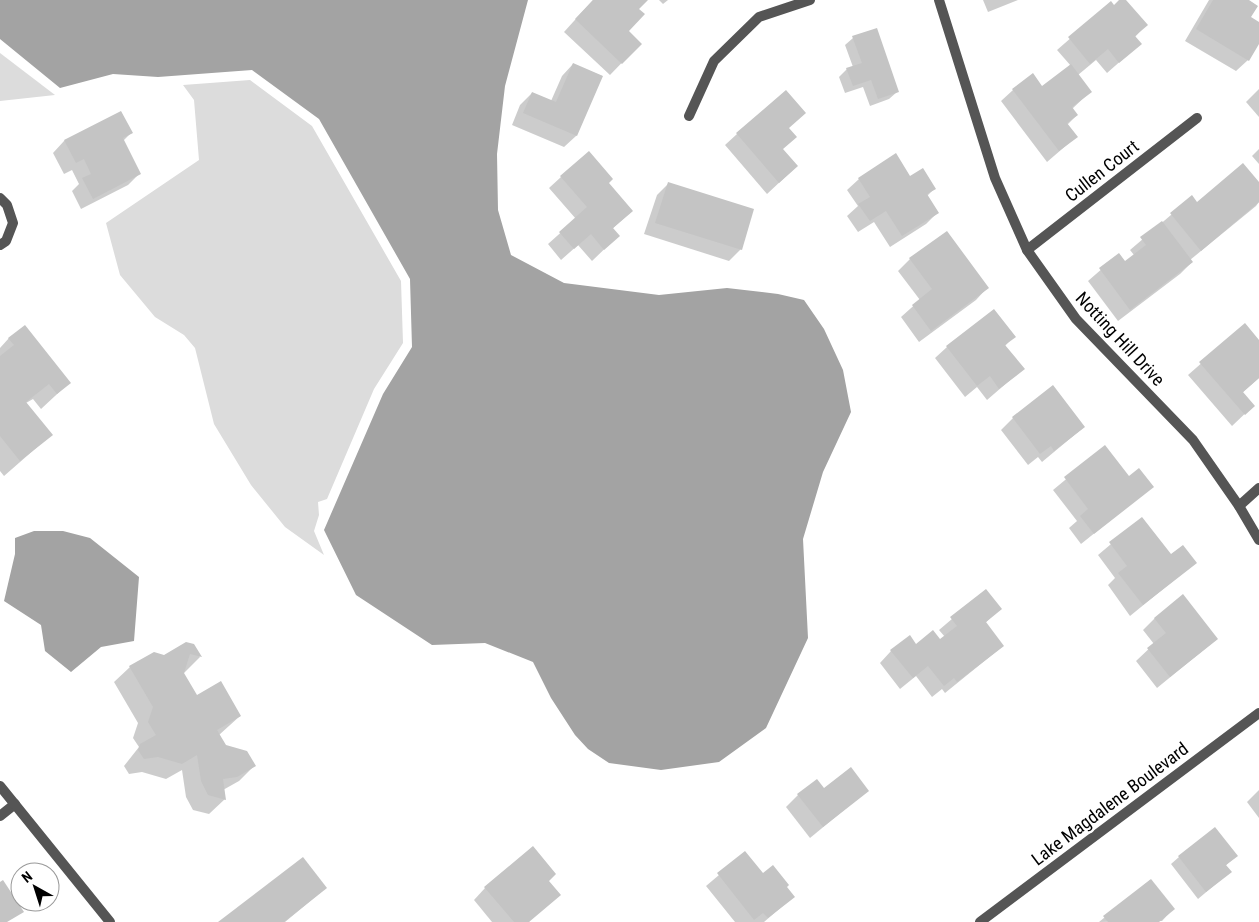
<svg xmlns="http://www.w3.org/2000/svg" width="1259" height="922" viewBox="0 0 1259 922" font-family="'Roboto Condensed',sans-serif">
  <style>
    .green { fill: #dcdcdc }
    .water { fill: #a3a3a3 }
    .shadow { fill: #0003 }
    .building { fill: #c4c4c4 }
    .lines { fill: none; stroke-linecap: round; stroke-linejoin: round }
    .minor { stroke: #555; stroke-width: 10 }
    .tertiary { stroke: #555; stroke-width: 10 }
    .labels { text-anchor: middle; stroke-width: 4.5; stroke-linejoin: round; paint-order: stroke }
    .street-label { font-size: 18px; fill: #000; stroke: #fff }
  </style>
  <rect width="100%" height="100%" fill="#fff"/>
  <g class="green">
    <path d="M 0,53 L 55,95 L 0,101 Z"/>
    <path d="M 250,80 L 312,126 L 401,281 L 403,343 L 374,389 L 327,499 L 318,502 L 319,515 L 314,531 L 324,555 L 285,527 L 251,485 L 214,424 L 195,348 L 184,335 L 155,317 L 120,275 L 106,223 L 199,160 L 194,100 L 183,85 Z"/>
  </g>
  <g class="water">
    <path d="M 0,0 L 528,0 L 505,86 L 497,154 L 498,210 L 511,255 L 564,283 L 659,295 L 727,288 L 778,294 L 804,300 L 824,329 L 843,370 L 851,412 L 823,472 L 803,539 L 808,638 L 766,728 L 719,762 L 661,770 L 609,763 L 588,749 L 575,735 L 551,698 L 533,662 L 485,643 L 432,645 L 356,595 L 324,530 L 383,394 L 412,347 L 410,279 L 319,119 L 252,70 L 158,77 L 113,74 L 60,88 L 0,39 Z"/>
    <path d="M 34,531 L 63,531 L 90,538 L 139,577 L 134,641 L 101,647 L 71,672 L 45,651 L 41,625 L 4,601 L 15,554 L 15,538 Z"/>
  </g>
  <g class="shadow">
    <path d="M 593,0 L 646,0 L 637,9 L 627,31 L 640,44 L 610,75 L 564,32 Z"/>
    <path d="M 659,0 L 668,0 L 663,4 Z"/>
    <path d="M 983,0 L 1018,0 L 988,12 Z"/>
    <path d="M 1121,0 L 1125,0 L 1146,25 L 1135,37 L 1140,44 L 1107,73 L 1096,60 L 1078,75 L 1090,92 L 1072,109 L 1077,115 L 1067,125 L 1076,137 L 1047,162 L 1001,101 L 1013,90 L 1042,88 L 1071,66 L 1057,50 L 1111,3 L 1113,7 Z"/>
    <path d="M 1209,0 L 1246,0 L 1249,17 L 1259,23 L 1259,41 L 1248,60 L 1236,71 L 1185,41 Z"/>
    <path d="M 853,38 L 897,92 L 889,99 L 870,106 L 863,87 L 845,93 L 839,77 L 847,69 L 853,67 L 845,45 Z"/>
    <path d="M 573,64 L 602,76 L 576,136 L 564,147 L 512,125 L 520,105 L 532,93 L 551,101 L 562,76 Z"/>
    <path d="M 1259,89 L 1259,117 L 1246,102 Z"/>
    <path d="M 121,112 L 131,133 L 123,141 L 140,173 L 128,185 L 81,209 L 72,191 L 79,184 L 72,170 L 64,174 L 53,153 L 64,141 Z"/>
    <path d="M 788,128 L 782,149 L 797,166 L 767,194 L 725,145 L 737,134 Z"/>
    <path d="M 1259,149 L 1259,164 L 1252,156 Z"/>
    <path d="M 561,177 L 607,183 L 632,211 L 612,229 L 618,236 L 592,261 L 578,245 L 561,260 L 548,244 L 576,219 L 549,188 Z"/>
    <path d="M 910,178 L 934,189 L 927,196 L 937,213 L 926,224 L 890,247 L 874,222 L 858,232 L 847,216 L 858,206 L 847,190 L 859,179 Z"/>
    <path d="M 668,184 L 741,249 L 729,261 L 644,234 L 657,195 Z"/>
    <path d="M 1259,184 L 1259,202 L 1256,206 L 1190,260 L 1192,262 L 1180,274 L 1118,321 L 1088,281 L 1119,254 L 1125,262 L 1134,255 L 1130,250 L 1192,197 L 1197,203 Z"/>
    <path d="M 910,259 L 987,288 L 976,300 L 919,342 L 901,317 L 920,300 L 898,271 Z"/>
    <path d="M 1245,325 L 1259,342 L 1259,378 L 1242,393 L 1253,406 L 1232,426 L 1188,375 Z"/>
    <path d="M 1014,336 L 1005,346 L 1023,369 L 987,400 L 977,387 L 965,397 L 935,358 L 947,347 Z"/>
    <path d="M 9,338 L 69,383 L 41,409 L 33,399 L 26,403 L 51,435 L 4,476 L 0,471 L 0,348 Z"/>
    <path d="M 1013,418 L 1084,427 L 1042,462 L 1038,457 L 1028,465 L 1001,430 Z"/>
    <path d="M 1105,447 L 1129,478 L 1152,487 L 1081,544 L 1069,528 L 1077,521 L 1053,490 Z"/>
    <path d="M 1142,518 L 1171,556 L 1195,563 L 1130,616 L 1108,585 L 1115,578 L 1098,555 Z"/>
    <path d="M 986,590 L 1000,609 L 985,623 L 1003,646 L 945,693 L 942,689 L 932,697 L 916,676 L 900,689 L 880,663 L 891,651 L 940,640 L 945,637 L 939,630 Z"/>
    <path d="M 1155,618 L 1217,639 L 1157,688 L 1136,661 L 1154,644 L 1143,630 Z"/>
    <path d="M 193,646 L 200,657 L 183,674 L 196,697 L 240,716 L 219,735 L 225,746 L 254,766 L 239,781 L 223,790 L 225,799 L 209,814 L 193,810 L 186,797 L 182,770 L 166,779 L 142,772 L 129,774 L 124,766 L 139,747 L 133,738 L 138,723 L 114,682 L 130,667 Z"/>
    <path d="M 824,790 L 867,791 L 810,838 L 786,807 L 798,795 Z"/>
    <path d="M 1259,790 L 1259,818 L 1247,802 Z"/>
    <path d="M 745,853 L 762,875 L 785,887 L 793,897 L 764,922 L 735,922 L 706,886 Z"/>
    <path d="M 1236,856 L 1225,866 L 1230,872 L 1198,899 L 1171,864 L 1179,857 Z"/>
    <path d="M 1150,880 L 1173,909 L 1162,921 L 1099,922 Z"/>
    <path d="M 548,881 L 529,922 L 492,922 L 474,900 L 485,888 Z"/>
    <path d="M 326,888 L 285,922 L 220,922 Z"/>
  </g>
  <g class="building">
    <path d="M 593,0 L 648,0 L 639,9 L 645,14 L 629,31 L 642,44 L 622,64 L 575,19 Z"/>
    <path d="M 1119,0 L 1126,0 L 1148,25 L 1135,36 L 1142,44 L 1119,63 L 1108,49 L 1090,64 L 1068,37 L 1111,1 L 1114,5 Z"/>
    <path d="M 1213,0 L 1249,0 L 1258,6 L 1251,17 L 1259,22 L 1259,44 L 1249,61 L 1196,29 Z"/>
    <path d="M 877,28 L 899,92 L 878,99 L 871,80 L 853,86 L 846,68 L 862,63 L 852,36 Z"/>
    <path d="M 573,63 L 603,76 L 577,136 L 523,113 L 532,92 L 556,102 Z"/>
    <path d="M 1071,64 L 1092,92 L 1072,107 L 1078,115 L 1067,123 L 1078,137 L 1059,151 L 1012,89 L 1033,73 L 1042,86 Z"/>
    <path d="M 786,90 L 806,113 L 789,128 L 797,137 L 783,149 L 798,166 L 779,183 L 736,133 Z"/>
    <path d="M 121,111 L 133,133 L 123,138 L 141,174 L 93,199 L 82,178 L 91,174 L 84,159 L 76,163 L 64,140 Z"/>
    <path d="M 589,151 L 613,179 L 609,183 L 633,211 L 613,228 L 620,236 L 604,250 L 591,234 L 574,249 L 559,232 L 587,207 L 560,176 Z"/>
    <path d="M 896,153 L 910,176 L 923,168 L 936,189 L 927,194 L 939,213 L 902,236 L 886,211 L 870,221 L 858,204 L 870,197 L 858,178 Z"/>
    <path d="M 1243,163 L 1259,182 L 1259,202 L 1201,251 L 1170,213 L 1192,195 L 1197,202 Z"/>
    <path d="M 668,182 L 754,209 L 742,250 L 655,223 Z"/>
    <path d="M 1162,221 L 1193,262 L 1130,310 L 1099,268 L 1119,253 L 1125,261 L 1146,245 L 1140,237 Z"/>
    <path d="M 947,231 L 989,288 L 931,331 L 912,305 L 932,289 L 909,258 Z"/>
    <path d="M 994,309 L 1016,337 L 1005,345 L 1025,369 L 999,389 L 990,376 L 977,386 L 946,346 Z"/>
    <path d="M 1245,323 L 1259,340 L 1259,378 L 1243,392 L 1255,406 L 1245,415 L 1199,362 Z"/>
    <path d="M 25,325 L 71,383 L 57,394 L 49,384 L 26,402 L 53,435 L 20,461 L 0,436 L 0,356 L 14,345 L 8,338 Z"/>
    <path d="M 1053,385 L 1085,427 L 1054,451 L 1051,446 L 1040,454 L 1012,417 Z"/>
    <path d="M 1105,445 L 1129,476 L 1139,468 L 1154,487 L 1094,534 L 1080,516 L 1088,509 L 1064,477 Z"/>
    <path d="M 1142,517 L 1171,554 L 1183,545 L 1197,563 L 1143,605 L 1118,573 L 1127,566 L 1109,542 Z"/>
    <path d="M 986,589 L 1002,609 L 986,622 L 1004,646 L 957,682 L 954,678 L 944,686 L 928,666 L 913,678 L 890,650 L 910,635 L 916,644 L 933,630 L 940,639 L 957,626 L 950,617 Z"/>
    <path d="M 1183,594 L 1218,639 L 1170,677 L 1147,648 L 1166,633 L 1154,618 Z"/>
    <path d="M 186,642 L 194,644 L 202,657 L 190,654 L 184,673 L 197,695 L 221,681 L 241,716 L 217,730 L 226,745 L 247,751 L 256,766 L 237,777 L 223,779 L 226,800 L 208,795 L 201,781 L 197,755 L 182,764 L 158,757 L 144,759 L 138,750 L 140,744 L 156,735 L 148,722 L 153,707 L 129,666 L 154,652 L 164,655 Z"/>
    <path d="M 851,767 L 869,791 L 823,827 L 797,794 L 817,779 L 824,788 Z"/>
    <path d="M 1215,827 L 1238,856 L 1226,865 L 1232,872 L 1206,892 L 1178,856 Z"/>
    <path d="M 533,846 L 556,874 L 549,881 L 561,895 L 529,922 L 514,922 L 484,887 Z"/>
    <path d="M 745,851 L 763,873 L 773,865 L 789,885 L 787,887 L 795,897 L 768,918 L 763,913 L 754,920 L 717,873 Z"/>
    <path d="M 303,857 L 327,888 L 284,922 L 218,922 Z"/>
    <path d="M 1151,879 L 1175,909 L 1159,922 L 1108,922 L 1103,916 Z"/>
    <path d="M 3,880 L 24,912 L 7,922 L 0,922 L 0,882 Z"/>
  </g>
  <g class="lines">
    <g class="minor">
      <path d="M 939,0 L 995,178 L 1027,250 L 1076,319 L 1193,440 L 1239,506 L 1259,540"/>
      <path d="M 689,116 L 714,61 L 759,17 L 810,0"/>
      <path d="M 0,198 L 7,205 L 13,223 L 6,241 L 0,245"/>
      <path d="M 1027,250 L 1197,118"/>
      <path d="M 1239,506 L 1259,488"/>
      <path d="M 0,816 L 15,804"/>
    </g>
    <g class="tertiary">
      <path d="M 0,786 L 110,922"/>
      <path d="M 980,922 L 1259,713"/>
    </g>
  </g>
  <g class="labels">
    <g class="street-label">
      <text transform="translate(1102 171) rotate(-38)" y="6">Cullen Court</text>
      <text transform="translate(1120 339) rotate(47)" y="6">Notting Hill Drive</text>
      <text transform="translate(1110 804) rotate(-37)" y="6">Lake Magdalene Boulevard</text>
    </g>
  </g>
  <g transform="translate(35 887) rotate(321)"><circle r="24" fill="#ffffff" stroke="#999999"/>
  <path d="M0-4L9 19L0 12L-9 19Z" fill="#000000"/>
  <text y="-8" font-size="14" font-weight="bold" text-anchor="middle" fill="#000000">N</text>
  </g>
</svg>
